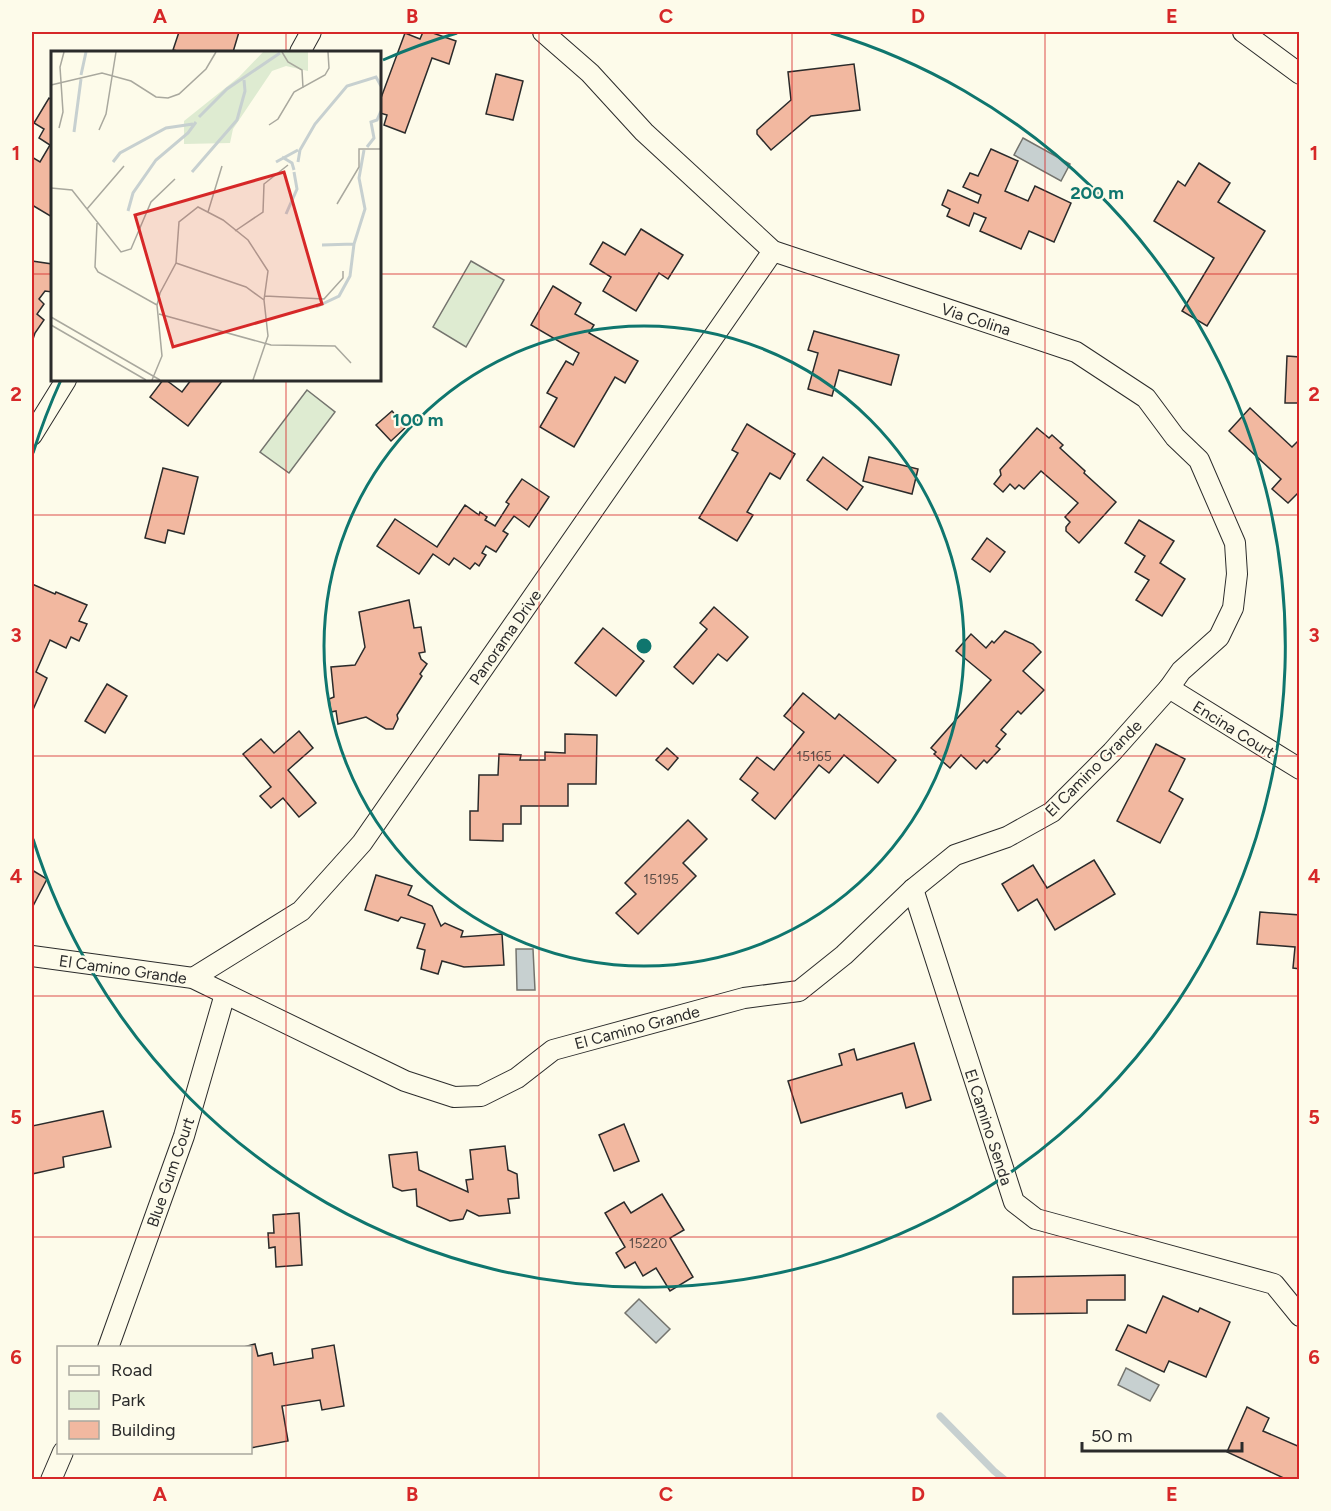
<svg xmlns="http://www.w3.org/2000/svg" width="1331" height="1511" viewBox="0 0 1331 1511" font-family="Figtree,sans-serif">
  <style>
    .green { fill: #deebd1; stroke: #74746e; stroke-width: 1.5 }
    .water { fill: #c7d0d0; stroke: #74746e; stroke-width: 1.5 }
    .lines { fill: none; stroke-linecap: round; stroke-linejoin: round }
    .stream { stroke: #c7d0d0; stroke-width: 7 }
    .building { fill: #f2b8a0; stroke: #2b2b2b; stroke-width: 1.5 }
    .street-casing { stroke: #2b2b2b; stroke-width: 22 }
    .street { stroke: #fdfbea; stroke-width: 20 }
    .grid { fill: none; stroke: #d62828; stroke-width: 1.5; stroke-opacity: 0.55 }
    .ring { fill: none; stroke: #0f766e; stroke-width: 3 }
    .labels { text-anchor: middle; stroke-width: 4.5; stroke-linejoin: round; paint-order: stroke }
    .number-label { font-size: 14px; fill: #5d4e48 }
    .street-label { font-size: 16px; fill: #2b2b2b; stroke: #fdfbea }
    .inset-river { fill: none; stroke: #c7d0d0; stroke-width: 3 }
    .inset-road { fill: none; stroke: #a9a89e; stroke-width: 1.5 }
    .view { fill: #d62828; fill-opacity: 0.15; stroke: #d62828; stroke-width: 3 }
    .inset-edge { fill: none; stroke: #2b2b2b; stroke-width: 3 }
    .centre { fill: #0f766e; stroke: #fdfbea; stroke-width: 3 }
    .ring-label { font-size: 18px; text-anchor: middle; font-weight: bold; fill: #0f766e; stroke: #fdfbea; stroke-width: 4.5; stroke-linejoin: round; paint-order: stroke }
    .neatline { fill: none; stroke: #d62828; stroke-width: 2 }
    .grid-label { font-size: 20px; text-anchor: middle; font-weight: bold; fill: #d62828 }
  </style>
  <rect width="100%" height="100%" fill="#fdfbea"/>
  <g class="green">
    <path d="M 471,261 L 504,280 L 466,347 L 433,327 Z"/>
    <path d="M 307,390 L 335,412 L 289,473 L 260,452 Z"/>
  </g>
  <g class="water">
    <path d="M 1023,138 L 1070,164 L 1061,181 L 1014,155 Z"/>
    <path d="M 516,949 L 533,949 L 535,990 L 517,990 Z"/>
    <path d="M 639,1299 L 670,1329 L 656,1343 L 625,1313 Z"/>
    <path d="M 1126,1368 L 1159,1385 L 1150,1401 L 1118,1385 Z"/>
  </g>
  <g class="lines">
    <path class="stream" d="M 940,1416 L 994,1471 L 1005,1480"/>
  </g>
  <g class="building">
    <path d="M 179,32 L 193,32 L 198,33 L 199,32 L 239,32 L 233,52 L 182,52 L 173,50 Z"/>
    <path d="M 423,32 L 430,32 L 456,41 L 449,64 L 432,58 L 405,133 L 384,125 L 387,115 L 380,113 L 380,97 L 381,98 L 405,33 L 420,39 Z"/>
    <path d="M 854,64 L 860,110 L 811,116 L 771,150 L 757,134 L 757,130 L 791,100 L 788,72 Z"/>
    <path d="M 496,74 L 523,81 L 513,120 L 486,114 Z"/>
    <path d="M 49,98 L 52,100 L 52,217 L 32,205 L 32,157 L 40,162 L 50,145 L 39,138 L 44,129 L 34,123 Z"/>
    <path d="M 991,149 L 1018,161 L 1005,191 L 1028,201 L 1035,186 L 1071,203 L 1054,242 L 1029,231 L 1021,249 L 980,231 L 986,218 L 974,213 L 969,226 L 947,216 L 950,209 L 942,205 L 948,190 L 978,203 L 981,195 L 963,187 L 970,173 L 978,176 Z"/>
    <path d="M 1199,163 L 1230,183 L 1218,202 L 1265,231 L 1207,326 L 1182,311 L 1214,258 L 1154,221 L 1178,181 L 1185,186 Z"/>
    <path d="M 641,229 L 683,255 L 668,279 L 659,273 L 636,311 L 603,291 L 611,277 L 590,264 L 603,242 L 625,255 Z"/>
    <path d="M 32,261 L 52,264 L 52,292 L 45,291 L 39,299 L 44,304 L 37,314 L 44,320 L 35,333 L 32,342 Z"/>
    <path d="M 553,286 L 581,303 L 575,314 L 594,325 L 589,333 L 638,361 L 625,383 L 615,377 L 574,447 L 540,427 L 557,398 L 547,393 L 566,361 L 573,365 L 579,353 L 531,325 Z"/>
    <path d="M 814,331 L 899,355 L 891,385 L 839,370 L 832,396 L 808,389 L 818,353 L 808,350 Z"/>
    <path d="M 1287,356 L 1300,357 L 1300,403 L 1285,403 Z"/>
    <path d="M 163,380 L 166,380 L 182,392 L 191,380 L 223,380 L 188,426 L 150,397 Z"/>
    <path d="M 1250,408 L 1292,447 L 1300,439 L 1300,491 L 1288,503 L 1272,489 L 1281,479 L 1229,431 Z"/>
    <path d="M 392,411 L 406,427 L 391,441 L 376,425 Z"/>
    <path d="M 747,424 L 795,454 L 780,479 L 770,473 L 747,512 L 753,515 L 737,541 L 699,518 L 738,453 L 732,450 Z"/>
    <path d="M 1037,428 L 1049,438 L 1052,435 L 1063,445 L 1060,448 L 1085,471 L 1084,473 L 1116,502 L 1079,543 L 1066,531 L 1066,527 L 1070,522 L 1065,517 L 1078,503 L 1041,471 L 1024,489 L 1019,485 L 1015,489 L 1010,484 L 1003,492 L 994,484 L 1001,475 L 1000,470 Z"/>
    <path d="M 823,457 L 863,487 L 847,510 L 807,480 Z"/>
    <path d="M 869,457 L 918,469 L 912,494 L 863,481 Z"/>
    <path d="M 163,468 L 198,477 L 184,534 L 168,530 L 165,543 L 145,538 Z"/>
    <path d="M 522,479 L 549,497 L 529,527 L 514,516 L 503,531 L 508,534 L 496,552 L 486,546 L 482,553 L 486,555 L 479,566 L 475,563 L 470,569 L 454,558 L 449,565 L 433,554 L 419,574 L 377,546 L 395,519 L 437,547 L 465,505 L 479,515 L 480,512 L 487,517 L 485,520 L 495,526 L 509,504 L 506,502 Z"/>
    <path d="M 1139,520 L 1174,541 L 1160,563 L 1185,579 L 1162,616 L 1136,600 L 1149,580 L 1135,572 L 1145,556 L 1125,543 Z"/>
    <path d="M 987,538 L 1005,552 L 990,572 L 972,559 Z"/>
    <path d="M 32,584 L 55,594 L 56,592 L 87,605 L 79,621 L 87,624 L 79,641 L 71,637 L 66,648 L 50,640 L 36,672 L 47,678 L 32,712 Z"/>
    <path d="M 409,600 L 414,628 L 421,627 L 425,652 L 419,653 L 421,659 L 427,664 L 420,674 L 422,676 L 397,715 L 398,719 L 393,729 L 386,729 L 366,717 L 338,724 L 336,711 L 331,712 L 329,699 L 334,697 L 331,667 L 355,665 L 365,647 L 359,612 Z"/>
    <path d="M 714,607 L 748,637 L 727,661 L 718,654 L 693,684 L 674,667 L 707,629 L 700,623 Z"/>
    <path d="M 603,628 L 644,661 L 616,696 L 575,663 Z"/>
    <path d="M 1005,631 L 1033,644 L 1041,652 L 1023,671 L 1044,690 L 1021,714 L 1018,711 L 1001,730 L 1006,734 L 996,746 L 1000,749 L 987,763 L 984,760 L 976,769 L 961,755 L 950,768 L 934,754 L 936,752 L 931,748 L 991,680 L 956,651 L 971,634 L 986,648 L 992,641 L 994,643 Z"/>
    <path d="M 107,684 L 127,696 L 105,733 L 85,721 Z"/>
    <path d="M 803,693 L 835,719 L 839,714 L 896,760 L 878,783 L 844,755 L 829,773 L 819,765 L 775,819 L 752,800 L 758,793 L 740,779 L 757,757 L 774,770 L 804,732 L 784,716 Z"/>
    <path d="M 299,731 L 313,748 L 288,770 L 316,803 L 299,817 L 283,798 L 271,808 L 260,796 L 271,787 L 243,754 L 261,739 L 274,753 Z"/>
    <path d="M 565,734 L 597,735 L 596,784 L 568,784 L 568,806 L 521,806 L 521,824 L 503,824 L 503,841 L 470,840 L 470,811 L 478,811 L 479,775 L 498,775 L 499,754 L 521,755 L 520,760 L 545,760 L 545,752 L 565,753 Z"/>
    <path d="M 1156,744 L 1185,759 L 1169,791 L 1183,799 L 1160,843 L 1117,821 Z"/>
    <path d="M 667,748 L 678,758 L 668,770 L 656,760 Z"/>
    <path d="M 688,820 L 707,839 L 683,863 L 696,876 L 638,934 L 616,913 L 636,894 L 625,883 Z"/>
    <path d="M 1094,860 L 1115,894 L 1055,930 L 1037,899 L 1018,911 L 1002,884 L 1033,865 L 1047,888 Z"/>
    <path d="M 32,870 L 47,879 L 33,906 L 32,905 Z"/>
    <path d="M 376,875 L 412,886 L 408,895 L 432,906 L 441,926 L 445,923 L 463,931 L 461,937 L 502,934 L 504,965 L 464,967 L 442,961 L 438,974 L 421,969 L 425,950 L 417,948 L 425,924 L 401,917 L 398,921 L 365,910 Z"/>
    <path d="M 1260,912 L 1300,915 L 1300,969 L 1293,968 L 1295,947 L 1257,944 Z"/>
    <path d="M 914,1043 L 931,1100 L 906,1108 L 902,1093 L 801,1123 L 788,1081 L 842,1065 L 839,1054 L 854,1049 L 857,1060 Z"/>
    <path d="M 103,1111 L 111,1147 L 63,1157 L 64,1167 L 32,1174 L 32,1126 Z"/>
    <path d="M 624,1124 L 639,1161 L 614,1171 L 599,1135 Z"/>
    <path d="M 505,1146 L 508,1170 L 517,1174 L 519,1198 L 508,1199 L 510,1213 L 479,1216 L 467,1210 L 463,1219 L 450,1221 L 417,1206 L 416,1189 L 402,1191 L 393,1187 L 389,1155 L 417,1152 L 419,1170 L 468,1192 L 466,1180 L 473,1179 L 470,1150 Z"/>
    <path d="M 662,1194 L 684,1230 L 670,1238 L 693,1277 L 670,1291 L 656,1268 L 643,1276 L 635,1262 L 625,1268 L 616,1253 L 625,1247 L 605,1213 L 624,1202 L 631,1213 Z"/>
    <path d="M 299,1213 L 302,1265 L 276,1267 L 275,1247 L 269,1248 L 268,1233 L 274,1233 L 273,1215 Z"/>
    <path d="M 1125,1275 L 1125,1300 L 1087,1300 L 1087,1313 L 1013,1314 L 1013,1277 Z"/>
    <path d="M 1163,1296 L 1198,1312 L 1200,1308 L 1230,1322 L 1206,1377 L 1169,1361 L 1164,1372 L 1116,1350 L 1128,1325 L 1146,1333 Z"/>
    <path d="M 255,1344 L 258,1356 L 272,1353 L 274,1365 L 313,1358 L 312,1349 L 334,1345 L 344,1406 L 322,1410 L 320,1400 L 282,1406 L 288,1441 L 250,1448 L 250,1348 L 240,1348 Z"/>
    <path d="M 1247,1407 L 1269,1418 L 1263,1431 L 1300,1447 L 1300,1480 L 1288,1480 L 1227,1452 Z"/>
  </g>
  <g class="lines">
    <defs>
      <g id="street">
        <path d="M 1243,32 L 1300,74"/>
        <path d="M 300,52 L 311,32"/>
        <path d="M 32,435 L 66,380"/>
        <path d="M 1169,688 L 1300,769"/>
        <path d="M 913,889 L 1014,1202 L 1036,1219 L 1274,1284 L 1300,1316"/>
        <path d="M 32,956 L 193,978 L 405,1081 L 454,1097 L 481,1096 L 517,1078 L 553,1050 L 744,998 L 799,991 L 844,955 L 913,889 L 955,855 L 1007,837 L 1052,812 L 1112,752 L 1169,688 L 1181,671 L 1219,637 L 1233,608 L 1237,574 L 1235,543 L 1199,460 L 1175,437 L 1146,398 L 1076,352 L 773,251 L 644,132 L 590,73 L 543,32"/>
        <path d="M 193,978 L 301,911 L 362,843 L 773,251"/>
        <path d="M 108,1348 L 184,1136 L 225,994"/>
        <path d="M 51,1480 L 63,1452"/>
      </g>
    </defs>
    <use href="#street" class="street-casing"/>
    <use href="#street" class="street"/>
  </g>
  <path class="grid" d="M 286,32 L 286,52M 539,32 L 539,1480M 792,32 L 792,1480M 1045,32 L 1045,1480M 32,274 L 52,274M 380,274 L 1300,274M 286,380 L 286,1480M 32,515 L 1300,515M 32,756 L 1300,756M 32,996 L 1300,996M 32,1237 L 1300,1237"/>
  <g class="ring">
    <circle cx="644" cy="646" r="320"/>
    <path d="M33 453A641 641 0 0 1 61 380M383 60A641 641 0 0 1 457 33M831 33A641 641 0 1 1 33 839"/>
  </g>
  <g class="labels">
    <g class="number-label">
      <text x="814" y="761">15165</text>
      <text x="661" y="884">15195</text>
      <text x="648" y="1248">15220</text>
    </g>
    <g class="street-label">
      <text transform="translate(976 319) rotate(18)" y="6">Via Colina</text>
      <text transform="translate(505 637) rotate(-55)" y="6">Panorama Drive</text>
      <text transform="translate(1234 729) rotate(32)" y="6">Encina Court</text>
      <text transform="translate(1093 768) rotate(-45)" y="6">El Camino Grande</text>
      <text transform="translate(123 969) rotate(8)" y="6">El Camino Grande</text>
      <text transform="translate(637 1027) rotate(-15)" y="6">El Camino Grande</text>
      <text transform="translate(989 1127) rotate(72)" y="6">El Camino Senda</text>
      <text transform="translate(170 1172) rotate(-71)" y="6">Blue Gum Court</text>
    </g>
  </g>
  <g transform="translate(51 51)">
    <rect width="330" height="330" fill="#fdfbea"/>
    <path d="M 212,1 L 257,1 L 257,20 L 235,15 L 221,20 L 182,78 L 179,92 L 133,93 L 133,70 L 188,26 Z" fill="#deebd1"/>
    <path class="inset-river" d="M 30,24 L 35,1M 148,66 L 176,38 L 229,2M 23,81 L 30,28M 316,96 L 323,87 L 320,71 L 326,69 L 330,60M 231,106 L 241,112 L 243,119M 62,111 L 69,102 L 115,77 L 142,73M 225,111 L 247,99M 247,111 L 249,99 L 264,73 L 296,35 L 325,26 L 330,35M 141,121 L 186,69 L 194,40 L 193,29M 77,160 L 82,142 L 105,109 L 137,82 L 145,71M 235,163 L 246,138 L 243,121M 271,194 L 303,193M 265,256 L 288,245 L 299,225 L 303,193 L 314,158 L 308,127 L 313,99"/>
    <path class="inset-road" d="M 231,1 L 237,11 L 251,19 L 252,37M 0,34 L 51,22 L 80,30 L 105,46 L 117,47 L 128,43 L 155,18 L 165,1M 218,74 L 227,68 L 243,41 L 274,24 L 278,17 L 277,1M 8,77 L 12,61 L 9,16 L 13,1M 48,79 L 55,63 L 65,1M 0,137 L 21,139 L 70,201 L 80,198 L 100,151 L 124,128M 286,153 L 308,116 L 308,98 L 330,98M 36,158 L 73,115M 157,161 L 171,115M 46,172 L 44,216 L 47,221 L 106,254M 184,180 L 212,161 L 213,133 L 237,114M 330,194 L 330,214M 125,212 L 195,236 L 213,249M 214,245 L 273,248 L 292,227 L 292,220M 108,263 L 220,294 L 284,295 L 300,312M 0,266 L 109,329M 0,274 L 95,329M 101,329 L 111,305 L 106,254 L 109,242 L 125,212 L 128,171 L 147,156 L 172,169 L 197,189 L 217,220 L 213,249 L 217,285 L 202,329"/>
    <path class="view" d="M 233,121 L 271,253 L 122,296 L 84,164 Z"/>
    <rect width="330" height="330" class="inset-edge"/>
  </g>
  <circle cx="644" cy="646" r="9" class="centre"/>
  <g class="ring-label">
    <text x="1097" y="199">200 m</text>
    <text x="418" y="426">100 m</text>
  </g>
  <rect width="1331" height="1511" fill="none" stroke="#fdfbea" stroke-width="66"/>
  <rect x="57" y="1346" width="195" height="108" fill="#fdfbea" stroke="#a9a89e" stroke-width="1.5"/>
  <rect x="69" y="1366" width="30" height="9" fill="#fdfbea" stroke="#a9a89e" stroke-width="1.5"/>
  <text x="111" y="1376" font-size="18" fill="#2b2b2b">Road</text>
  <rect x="69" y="1391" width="30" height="18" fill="#deebd1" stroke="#a9a89e" stroke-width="1.5"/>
  <text x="111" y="1406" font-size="18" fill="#2b2b2b">Park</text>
  <rect x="69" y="1421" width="30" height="18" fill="#f2b8a0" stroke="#a9a89e" stroke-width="1.5"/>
  <text x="111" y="1436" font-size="18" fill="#2b2b2b">Building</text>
  <path d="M1082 1442v9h160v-9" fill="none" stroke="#2b2b2b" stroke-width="3"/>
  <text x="1091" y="1442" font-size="18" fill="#2b2b2b" stroke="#fdfbea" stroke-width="4.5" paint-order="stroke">50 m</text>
  <rect x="33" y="33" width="1265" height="1445" class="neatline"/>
  <g class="grid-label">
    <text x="160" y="23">A</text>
    <text x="412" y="23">B</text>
    <text x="666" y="23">C</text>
    <text x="918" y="23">D</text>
    <text x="1172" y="23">E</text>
    <text x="16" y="160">1</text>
    <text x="1314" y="160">1</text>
    <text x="16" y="401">2</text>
    <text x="1314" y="401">2</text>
    <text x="16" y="642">3</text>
    <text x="1314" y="642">3</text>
    <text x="16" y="883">4</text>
    <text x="1314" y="883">4</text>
    <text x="16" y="1124">5</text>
    <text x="1314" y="1124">5</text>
    <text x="16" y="1364">6</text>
    <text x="1314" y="1364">6</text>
    <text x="160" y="1501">A</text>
    <text x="412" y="1501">B</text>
    <text x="666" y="1501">C</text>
    <text x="918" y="1501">D</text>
    <text x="1172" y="1501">E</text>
  </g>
</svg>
